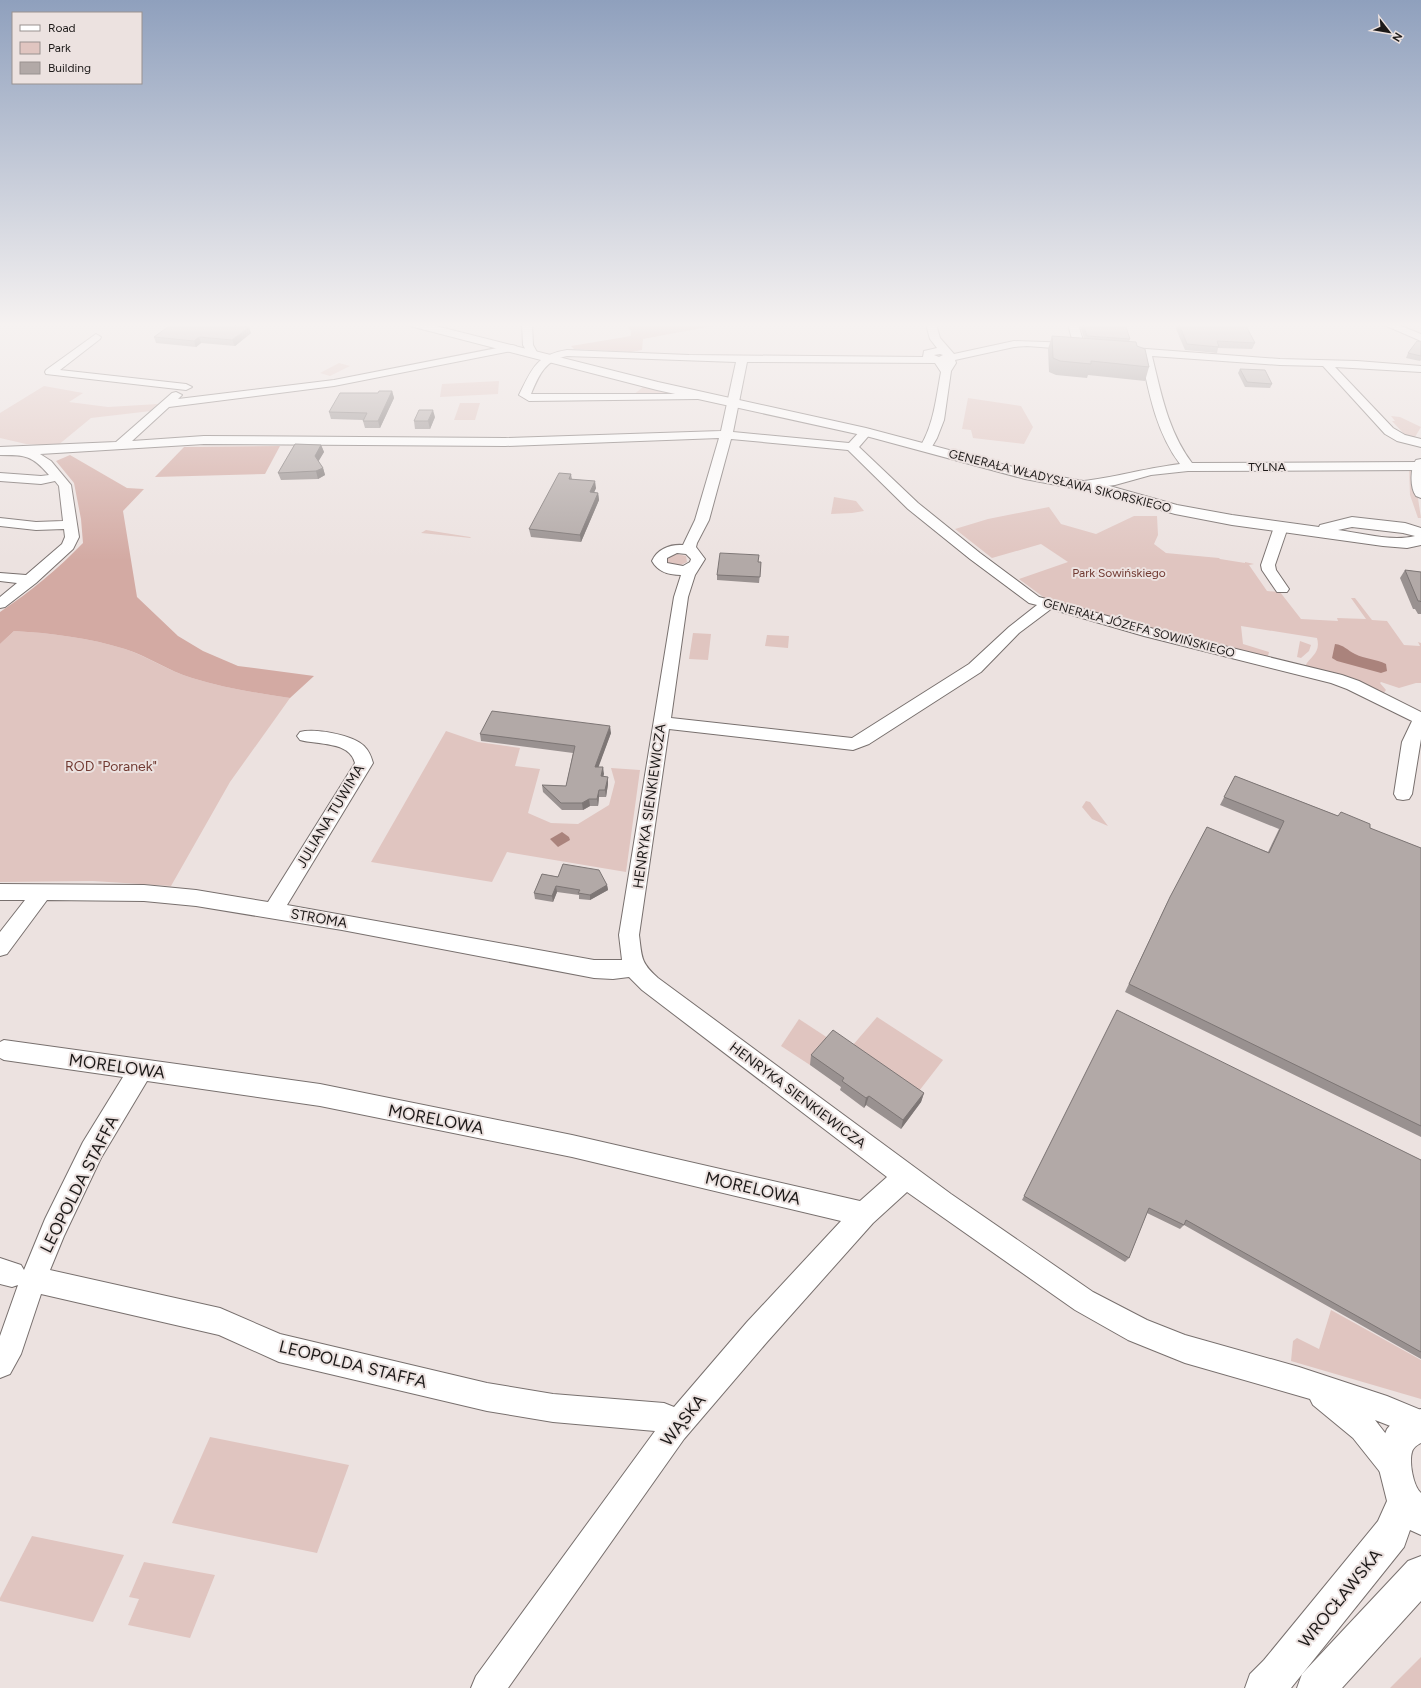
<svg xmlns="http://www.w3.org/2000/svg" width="1421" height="1688" viewBox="0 0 1421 1688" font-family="Figtree,sans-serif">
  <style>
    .green { fill: #e0c5c0 }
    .forest { fill: #d3aaa3 }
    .water { fill: #aa837c }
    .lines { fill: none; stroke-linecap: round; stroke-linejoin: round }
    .minor-casing { stroke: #78706e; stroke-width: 2 }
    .major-casing { stroke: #78706e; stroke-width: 2 }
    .minor { fill: #fff; fill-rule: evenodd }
    .major { fill: #fff; fill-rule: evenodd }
    .wall { fill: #999190 }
    .shaded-wall { fill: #7d7675 }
    .building { fill: #b2a9a7; stroke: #7d7675 }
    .labels { text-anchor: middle; stroke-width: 4; stroke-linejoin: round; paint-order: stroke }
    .far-street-label { font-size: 12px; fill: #1d1a19; stroke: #ece2e0 }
    .far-park-label { font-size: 12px; fill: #713a32; stroke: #ece2e0 }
    .park-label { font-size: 14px; fill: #713a32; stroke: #ece2e0 }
    .street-label { font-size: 14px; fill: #1d1a19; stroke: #ece2e0 }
    .near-street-label { font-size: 17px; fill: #1d1a19; stroke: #ece2e0 }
  </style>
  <rect width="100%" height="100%" fill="#ece2e0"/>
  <g class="green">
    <path d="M 339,363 L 350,366 L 330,376 L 320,373 Z"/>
    <path d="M 499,381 L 498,394 L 440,397 L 442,384 Z"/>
    <path d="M 44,386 L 83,393 L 69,402 L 108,407 L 158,404 L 151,411 L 91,418 L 57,446 L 26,444 L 0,438 L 0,413 Z"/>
    <path d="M 643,387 L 676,394 L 676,395 L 632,396 Z"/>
    <path d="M 968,398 L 1021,406 L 1033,427 L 1024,444 L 973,438 L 971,430 L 962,429 Z"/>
    <path d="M 460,403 L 480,403 L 475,420 L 454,420 Z"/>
    <path d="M 1391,416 L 1400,417 L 1421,427 L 1415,437 L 1406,436 L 1392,421 L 1395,421 Z"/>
    <path d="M 1409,470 L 1414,472 L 1421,518 L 1418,518 L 1410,495 Z"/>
    <path d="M 834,497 L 856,501 L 864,511 L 852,513 L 831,514 Z"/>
    <path d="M 1049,507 L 1061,524 L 1096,534 L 1134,516 L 1157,516 L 1158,535 L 1154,544 L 1166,553 L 1219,558 L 1220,559 L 1245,563 L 1245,562 L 1254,564 L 1249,565 L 1267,591 L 1280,592 L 1301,619 L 1338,621 L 1337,618 L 1366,619 L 1351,598 L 1355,598 L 1372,620 L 1387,621 L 1404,645 L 1420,646 L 1418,642 L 1421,643 L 1421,683 L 1416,683 L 1399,688 L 1381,682 L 1380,683 L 1386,690 L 1383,694 L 1305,666 C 1311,656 1321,653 1317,638 L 1241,626 L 1243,644 L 1269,652 L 1268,656 L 1273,659 L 1140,626 L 1046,599 L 1019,579 L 1068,562 L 1041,544 L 992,558 L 955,529 L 988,519 Z"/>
    <path d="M 426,530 L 470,537 L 471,538 L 421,533 Z"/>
    <path d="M 677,554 L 686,556 L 687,562 L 679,566 L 667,562 L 669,557 Z"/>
    <path d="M 14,631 C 51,633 90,638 125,649 C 147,656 168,671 192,678 C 224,688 257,693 290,698 L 230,782 L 171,886 L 93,881 L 0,882 L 0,644 Z"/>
    <path d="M 693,633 L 711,634 L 708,660 L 689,659 Z"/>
    <path d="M 767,635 L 789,636 L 788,648 L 765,646 Z"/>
    <path d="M 1300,641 L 1311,645 L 1309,651 L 1301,658 L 1297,657 Z"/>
    <path d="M 446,731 L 478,742 L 520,748 L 515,766 L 540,769 L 528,813 L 551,823 L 578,824 L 609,805 L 615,782 L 611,768 L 640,770 L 626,872 L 507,852 L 492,882 L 371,862 Z"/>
    <path d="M 1086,801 L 1090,802 L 1108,826 L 1092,819 L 1082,807 Z"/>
    <path d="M 877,1017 L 943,1060 L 919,1091 L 853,1045 Z"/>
    <path d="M 799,1019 L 831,1040 L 810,1065 L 781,1046 Z"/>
    <path d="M 1331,1310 L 1421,1360 L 1421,1399 L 1291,1361 L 1293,1341 L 1297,1338 L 1319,1349 Z"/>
    <path d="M 210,1437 L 349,1465 L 317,1553 L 172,1523 Z"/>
    <path d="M 32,1536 L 124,1555 L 93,1622 L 0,1601 L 0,1598 Z"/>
    <path d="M 144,1562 L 215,1575 L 190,1638 L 128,1625 L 139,1599 L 129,1597 Z"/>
    <path d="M 1421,1657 L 1421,1688 L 1390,1688 Z"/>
  </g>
  <g class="forest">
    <path d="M 626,324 L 723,324 L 643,339 L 642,350 L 631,352 L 574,349 L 571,346 L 631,336 L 631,331 Z"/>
    <path d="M 280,446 L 265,474 L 155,477 L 184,447 Z"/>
    <path d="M 70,455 L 127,488 L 144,489 L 123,511 L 137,597 L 178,636 L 203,651 L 238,666 L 314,676 L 290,698 C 257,693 224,688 192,678 C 168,671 148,656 125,649 C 90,638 51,633 14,631 L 0,644 L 0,612 C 30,592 58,569 83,543 L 81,519 L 74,483 L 56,461 Z"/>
  </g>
  <g class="water">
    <path d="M 1335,644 C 1344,645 1347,650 1355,654 C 1365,659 1376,659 1386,664 L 1387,671 L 1381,673 L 1337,661 L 1332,658 Z"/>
    <path d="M 562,832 L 569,837 L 570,840 L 558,847 L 550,839 Z"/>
  </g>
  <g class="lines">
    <defs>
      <g id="minor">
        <path d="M 522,324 L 532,324 L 533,345 L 538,354 L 537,356 L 529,356 L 523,345 Z"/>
        <path d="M 926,324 L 936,324 L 940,338 L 954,354 L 1014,341 L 1073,343 L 1068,324 L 1078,324 L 1085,347 L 1080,350 L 1027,346 L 1014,347 L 955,360 L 956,363 L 951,371 L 944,420 L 937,438 L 930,450 L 926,451 L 920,447 C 934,424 936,398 941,372 L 935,363 L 747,362 L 733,432 L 849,443 L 862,429 L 870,429 L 872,432 L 859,447 L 918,503 L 980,553 L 1039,597 L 1154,629 L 1342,675 L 1359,681 L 1421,712 L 1421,739 L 1412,794 L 1409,799 L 1403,800 L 1397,799 L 1394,794 L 1402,742 L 1412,721 L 1347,689 L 1331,683 L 1144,636 L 1051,609 L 1019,633 L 981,672 L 869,744 L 853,750 L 669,729 L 639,935 C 642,957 640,962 658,978 L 951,1194 L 1093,1292 L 1147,1320 L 1185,1335 L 1299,1367 L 1387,1396 L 1421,1410 L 1421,1438 L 1375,1420 L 1404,1457 L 1409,1467 L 1404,1477 L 1394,1482 L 1384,1477 L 1353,1438 L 1313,1405 L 1310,1399 L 1185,1363 L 1128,1340 L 1075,1310 L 907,1192 L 873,1223 L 767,1342 L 684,1439 L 508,1688 L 471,1688 L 476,1676 L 655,1431 L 553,1422 L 487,1411 L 279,1362 L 219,1335 L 41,1294 L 21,1354 L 10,1374 L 0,1378 L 0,1336 L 18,1285 L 12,1287 L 0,1284 L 0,1258 L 21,1265 L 24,1270 L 45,1219 L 83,1142 L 123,1077 L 4,1060 L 0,1058 L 0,1042 L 4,1040 L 320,1084 L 572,1135 L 860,1201 L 887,1177 L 642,990 L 629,977 L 613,979 L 594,978 L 342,930 L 196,906 L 144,901 L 47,900 L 7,954 L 0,956 L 0,932 L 25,900 L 0,900 L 0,884 L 144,885 L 196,890 L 268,902 L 355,763 C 350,741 317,745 300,740 L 297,736 L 300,732 C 315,728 353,735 364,746 C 369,751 371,756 373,763 L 287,905 L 594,960 L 622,960 L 619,935 L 674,597 L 681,575 C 669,575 658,572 652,561 C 657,549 670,544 683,545 L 695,520 L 719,438 L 505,446 L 204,444 L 40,454 L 51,461 L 71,485 L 79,537 L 73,549 L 36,583 L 5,607 L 0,608 L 0,597 L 17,583 L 0,581 L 0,573 L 26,575 L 62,544 L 65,537 L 64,529 L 36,530 L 0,526 L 0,518 L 36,522 L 63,521 L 59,486 L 55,481 L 41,484 L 0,481 L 0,473 L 41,476 L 49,475 C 32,455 25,455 0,455 L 0,447 L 116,442 L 172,393 L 176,392 L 182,395 L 178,399 L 334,380 L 512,345 L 516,346 L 517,348 L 516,350 L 334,386 L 169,407 L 132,441 L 204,436 L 505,438 L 721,431 L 736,362 L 567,356 C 545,360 539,375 531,394 L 703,394 L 705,396 L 699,399 L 529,401 L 519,395 C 532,369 536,355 567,350 L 689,355 L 923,357 L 924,351 L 937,348 L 930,339 ZM 940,354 L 943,355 L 939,357 L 934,355 ZM 731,439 L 848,450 L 908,509 L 970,559 L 1029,603 L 1037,605 L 1009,627 L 969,664 L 852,738 L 671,718 L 688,597 L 695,575 L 705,559 L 696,547 L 697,543 L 709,520 ZM 677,553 L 686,554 L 691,559 L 690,562 L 683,566 L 667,563 L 667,558 ZM 147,1081 L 320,1106 L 572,1157 L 841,1221 L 747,1322 L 674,1407 L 664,1403 L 553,1394 L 487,1383 L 280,1334 L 220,1308 L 50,1270 L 64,1236 L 101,1158 Z"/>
        <path d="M 1382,324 L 1396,324 L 1421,334 L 1421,341 Z"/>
        <path d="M 96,334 L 101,337 L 100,339 L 60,370 L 186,384 L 192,387 L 186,390 L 46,374 L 45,372 L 46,370 Z"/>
        <path d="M 1120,347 L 1280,359 L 1357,361 L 1421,366 L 1421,372 L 1335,367 L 1393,428 L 1405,435 L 1421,439 L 1421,447 L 1397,441 L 1385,434 L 1323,366 L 1280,365 L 1152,356 C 1161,393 1168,431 1192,463 L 1420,462 L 1421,470 L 1188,471 L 1151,475 L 1115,485 L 1084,489 L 1079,488 L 1078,485 L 1079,482 L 1084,481 C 1116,477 1147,468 1180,464 C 1156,432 1149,393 1141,355 L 1116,352 L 1115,350 Z"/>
        <path d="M 1281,523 L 1286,524 L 1288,527 L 1275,565 L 1276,570 L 1289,589 L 1287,592 L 1277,592 L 1262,570 L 1261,565 L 1274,527 L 1276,524 Z"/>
      </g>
      <g id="major">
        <path d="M 408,324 L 428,324 L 658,382 L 866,428 L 1032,472 L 1106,485 L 1177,505 L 1232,515 L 1319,527 L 1320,525 L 1352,517 L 1405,523 L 1421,528 L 1421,545 L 1407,548 L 1383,546 L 1232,525 L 1175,514 L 1104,494 L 1025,479 L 866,436 L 657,390 L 410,326 ZM 1352,527 L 1403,533 L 1415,536 C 1391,542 1362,533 1338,530 Z"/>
        <path d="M 1421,459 L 1421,498 L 1416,496 C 1410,488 1410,468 1416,460 Z"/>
        <path d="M 1421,1409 L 1421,1443 C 1417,1445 1413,1448 1412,1452 C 1409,1462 1413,1486 1421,1493 L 1421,1535 L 1410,1530 L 1404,1547 L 1291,1688 L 1245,1688 L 1250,1674 L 1264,1660 L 1378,1521 L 1387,1501 L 1378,1465 L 1379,1448 L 1387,1429 L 1392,1423 L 1399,1418 Z"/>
        <path d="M 1421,1556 L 1421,1601 L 1342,1688 L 1297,1688 L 1302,1674 L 1408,1561 Z"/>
      </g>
    </defs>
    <use href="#minor" class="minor-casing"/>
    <use href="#major" class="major-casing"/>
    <use href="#minor" class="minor"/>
    <use href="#major" class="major"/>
  </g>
  <g class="wall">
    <path d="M 172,324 L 227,324 L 227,325 L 249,327 L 251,333 L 235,346 L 201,343 L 196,347 L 156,343 L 154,337 Z"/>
    <path d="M 1081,324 L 1125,324 L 1130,339 L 1129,342 L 1137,346 L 1149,367 L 1145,381 L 1088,375 L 1087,378 L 1056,375 L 1049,372 L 1048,349 L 1052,336 L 1084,338 L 1080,326 Z"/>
    <path d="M 1178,324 L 1245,324 L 1255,343 L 1252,349 L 1218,348 L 1217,353 L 1185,350 L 1176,329 Z"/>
    <path d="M 1421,342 L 1421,360 L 1420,361 L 1406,358 L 1408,353 Z"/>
    <path d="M 1240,369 L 1272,384 L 1270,388 L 1245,387 L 1238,373 Z"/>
    <path d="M 392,391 L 394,398 L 380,428 L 365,428 L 363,421 L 363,420 L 331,419 L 329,412 L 378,393 Z"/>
    <path d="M 435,417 L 430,429 L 415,429 L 414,421 Z"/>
    <path d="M 321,445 L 324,452 L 318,461 L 323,468 L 325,475 L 318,479 L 281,480 L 278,473 Z"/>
    <path d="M 571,474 L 572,479 L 596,488 L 594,492 L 598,493 L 599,500 L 581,542 L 531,537 L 529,529 Z"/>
    <path d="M 758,562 L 761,562 L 759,583 L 717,580 L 717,575 Z"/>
    <path d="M 1405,570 L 1421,572 L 1421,614 L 1418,614 L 1415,609 L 1413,609 L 1400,578 Z"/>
    <path d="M 611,733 L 598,767 L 603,767 L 603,776 L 608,784 L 606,797 L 599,797 L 598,806 L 590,806 L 583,810 L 562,810 L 543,792 L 542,785 L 566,786 L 573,753 L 481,741 L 480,734 Z"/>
    <path d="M 1235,776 L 1421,848 L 1421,1137 L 1125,992 L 1166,905 L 1207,827 L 1268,852 L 1279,829 L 1220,805 Z"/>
    <path d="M 542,874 L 607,885 L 608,890 L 590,900 L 579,899 L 579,895 L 557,892 L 553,902 L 535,899 L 534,893 Z"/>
    <path d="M 1115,1015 L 1421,1160 L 1421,1359 L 1184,1225 L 1180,1229 L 1147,1213 L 1129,1258 L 1125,1262 L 1022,1200 Z"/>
    <path d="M 811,1055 L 924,1093 L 921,1102 L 901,1129 L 866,1105 L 864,1108 L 840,1090 L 841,1087 L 810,1065 Z"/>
  </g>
  <g class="shaded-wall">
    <path d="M 249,327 L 251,333 L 235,346 L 232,340 Z"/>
    <path d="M 199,337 L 201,343 L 196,347 L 194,341 Z"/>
    <path d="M 392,391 L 394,398 L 380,428 L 378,421 Z"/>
    <path d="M 433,410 L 435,417 L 430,429 L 428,421 Z"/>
    <path d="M 321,445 L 324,452 L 317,464 L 315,456 Z"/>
    <path d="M 323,468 L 325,475 L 318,479 L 316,471 Z"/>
    <path d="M 595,481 L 596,488 L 591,500 L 590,492 Z"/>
    <path d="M 598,493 L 599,500 L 581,542 L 580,535 Z"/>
    <path d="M 610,726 L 611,733 L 596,774 L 595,767 Z"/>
    <path d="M 603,767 L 604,774 L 602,783 L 601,776 Z"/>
    <path d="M 608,777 L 608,784 L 606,797 L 605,790 Z"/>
    <path d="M 599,790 L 599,797 L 598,806 L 597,799 Z"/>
    <path d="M 589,799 L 590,806 L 583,810 L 582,803 Z"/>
    <path d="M 607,885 L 608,890 L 590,900 L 590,895 Z"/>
    <path d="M 556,886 L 557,892 L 553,902 L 552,896 Z"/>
    <path d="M 924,1093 L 921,1102 L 901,1129 L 903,1120 Z"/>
    <path d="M 869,1096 L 866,1105 L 864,1108 L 866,1098 Z"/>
  </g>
  <g class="building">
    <path d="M 172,324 L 222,324 L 249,327 L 232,340 L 199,337 L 194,341 L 154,337 Z"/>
    <path d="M 1083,324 L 1125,324 L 1130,339 L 1087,336 Z"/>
    <path d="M 1179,324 L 1245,324 L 1255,343 L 1217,341 L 1219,347 L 1187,344 Z"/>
    <path d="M 1052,336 L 1136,342 L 1137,346 L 1145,349 L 1149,367 L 1091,361 L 1091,364 L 1060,361 L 1053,358 Z"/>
    <path d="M 1417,341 L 1421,342 L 1421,356 L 1408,353 Z"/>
    <path d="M 1240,369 L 1265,370 L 1272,384 L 1247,382 Z"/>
    <path d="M 379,391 L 392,391 L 378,421 L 363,421 L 367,413 L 329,412 L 340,393 L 378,393 Z"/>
    <path d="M 419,410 L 433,410 L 428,421 L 414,421 Z"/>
    <path d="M 295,444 L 321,445 L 315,456 L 323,468 L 316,471 L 278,473 Z"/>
    <path d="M 559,473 L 571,474 L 569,479 L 595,481 L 590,492 L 598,493 L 580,535 L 529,529 Z"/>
    <path d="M 720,553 L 759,555 L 758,562 L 761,562 L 760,577 L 717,575 Z"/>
    <path d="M 1405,570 L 1421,572 L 1421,602 L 1420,601 L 1418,601 Z"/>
    <path d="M 492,711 L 610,726 L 595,767 L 603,767 L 601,776 L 608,777 L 605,790 L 599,790 L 597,799 L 589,799 L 582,803 L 561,803 L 542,785 L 566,786 L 575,746 L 480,734 Z"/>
    <path d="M 1235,776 L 1338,816 L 1341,812 L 1370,824 L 1370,828 L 1421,848 L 1421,1126 L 1129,984 L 1170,897 L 1207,827 L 1269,853 L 1284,821 L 1224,797 Z"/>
    <path d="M 563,864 L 599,870 L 607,885 L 590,895 L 578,893 L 580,890 L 556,886 L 552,896 L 534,893 L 542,874 L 558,877 Z"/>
    <path d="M 1117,1010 L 1421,1160 L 1421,1352 L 1186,1220 L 1184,1225 L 1149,1208 L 1129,1258 L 1024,1196 Z"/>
    <path d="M 833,1030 L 924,1093 L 903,1120 L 869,1096 L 866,1098 L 842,1081 L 844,1078 L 811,1055 Z"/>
  </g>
  <linearGradient id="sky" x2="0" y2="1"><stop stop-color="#8fa0bd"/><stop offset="0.58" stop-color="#f6f2f1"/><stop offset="1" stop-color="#f6f2f1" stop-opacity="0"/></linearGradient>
  <rect width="1421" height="560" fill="url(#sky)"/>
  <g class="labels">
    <g class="far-street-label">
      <text x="1267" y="471">TYLNA</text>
      <text transform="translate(1060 481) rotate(14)" y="4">GENERAŁA WŁADYSŁAWA SIKORSKIEGO</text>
      <text transform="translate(1139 628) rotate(15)" y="4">GENERAŁA JÓZEFA SOWIŃSKIEGO</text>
    </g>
    <g class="far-park-label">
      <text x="1119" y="577">Park Sowińskiego</text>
    </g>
    <g class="park-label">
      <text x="111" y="771">ROD "Poranek"</text>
    </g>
    <g class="street-label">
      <text transform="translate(649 806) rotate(-82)" y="5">HENRYKA SIENKIEWICZA</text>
      <text transform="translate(330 816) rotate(-59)" y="5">JULIANA TUWIMA</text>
      <text transform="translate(319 918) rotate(10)" y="5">STROMA</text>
      <text transform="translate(798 1095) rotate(37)" y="5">HENRYKA SIENKIEWICZA</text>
    </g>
    <g class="near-street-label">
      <text transform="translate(117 1066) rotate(8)" y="6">MORELOWA</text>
      <text transform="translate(436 1119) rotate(11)" y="6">MORELOWA</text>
      <text transform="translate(79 1184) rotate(-63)" y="6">LEOPOLDA STAFFA</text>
      <text transform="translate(753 1188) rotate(13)" y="6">MORELOWA</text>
      <text transform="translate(353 1364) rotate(14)" y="6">LEOPOLDA STAFFA</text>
      <text transform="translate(683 1420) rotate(-51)" y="6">WĄSKA</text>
      <text transform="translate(1340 1598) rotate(-51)" y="6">WROCŁAWSKA</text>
    </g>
  </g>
  <rect x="12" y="12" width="130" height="72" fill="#ece2e0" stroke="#999290"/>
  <rect x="20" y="25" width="20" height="6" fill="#ffffff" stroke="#999290"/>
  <text x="48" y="32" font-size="12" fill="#1d1a19">Road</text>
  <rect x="20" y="42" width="20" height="12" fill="#e0c5c0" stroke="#999290"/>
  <text x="48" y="52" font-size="12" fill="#1d1a19">Park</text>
  <rect x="20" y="62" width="20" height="12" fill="#b2a9a7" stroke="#999290"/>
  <text x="48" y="72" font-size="12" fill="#1d1a19">Building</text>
  <g transform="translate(1389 32) rotate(121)" stroke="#ece2e0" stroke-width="3" paint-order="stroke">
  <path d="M0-3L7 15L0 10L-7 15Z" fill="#1d1a19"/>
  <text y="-6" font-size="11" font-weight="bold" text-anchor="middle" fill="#1d1a19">N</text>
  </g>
</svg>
